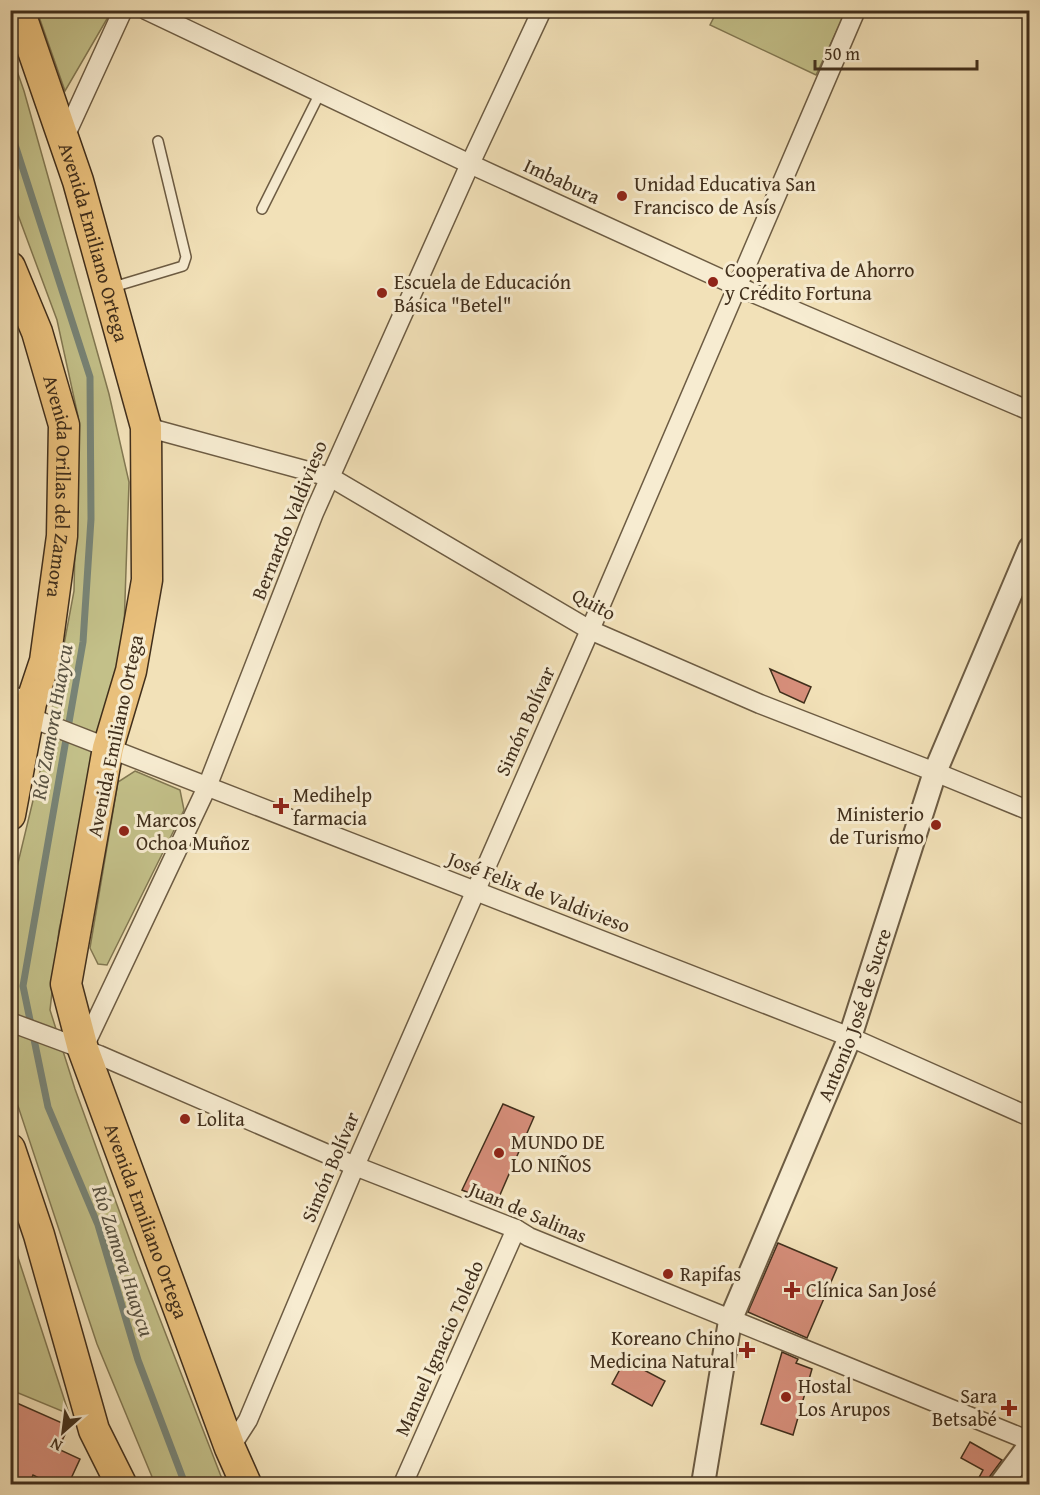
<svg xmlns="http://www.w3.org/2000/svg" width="1040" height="1495" viewBox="0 0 1040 1495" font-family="'Gentium Book Plus',serif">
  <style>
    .green { fill: #c3c089; stroke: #827852; stroke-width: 1.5 }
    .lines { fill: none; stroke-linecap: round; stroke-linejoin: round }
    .stream { stroke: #788477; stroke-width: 7 }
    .building { fill: #d68e7a; stroke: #412f1c; stroke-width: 1.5 }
    .service-casing { stroke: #6d5c43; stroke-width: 12 }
    .minor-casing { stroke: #6d5c43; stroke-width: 21 }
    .tertiary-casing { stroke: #6d5c43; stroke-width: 26 }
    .primary-casing { stroke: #412f1c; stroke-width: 33 }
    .service { stroke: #f7ecd1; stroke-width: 9 }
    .minor { stroke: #f7ecd1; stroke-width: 18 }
    .tertiary { stroke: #f7ecd1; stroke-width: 22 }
    .primary { stroke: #e9c07c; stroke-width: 30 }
    .poi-dot { fill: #8f2418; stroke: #f7ecd1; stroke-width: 2 }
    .labels { text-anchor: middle; stroke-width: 6; stroke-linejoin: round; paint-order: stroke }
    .street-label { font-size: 20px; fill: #412f1c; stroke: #f7ecd1 }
    .poi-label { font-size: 20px; fill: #412f1c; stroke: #f7ecd1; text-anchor: start }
    .water-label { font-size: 21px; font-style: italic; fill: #585242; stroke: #f7ecd1 }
  </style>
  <rect width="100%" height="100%" fill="#f2e1b8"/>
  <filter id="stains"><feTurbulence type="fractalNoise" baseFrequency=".00333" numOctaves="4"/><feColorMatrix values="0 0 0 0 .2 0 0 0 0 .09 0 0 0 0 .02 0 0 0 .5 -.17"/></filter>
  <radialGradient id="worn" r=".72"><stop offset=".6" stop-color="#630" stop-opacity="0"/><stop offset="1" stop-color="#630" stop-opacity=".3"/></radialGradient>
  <g class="green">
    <path d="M 109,11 L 111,12 L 65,91 L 37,11 Z"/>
    <path d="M 717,11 L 717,10 L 846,11 L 816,75 L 710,25 Z"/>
    <path d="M 10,51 L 24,91 L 109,394 L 129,482 L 124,629 L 105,729 L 59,930 L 50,1010 L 75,1089 L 137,1260 L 224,1484 L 155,1484 L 97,1344 L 11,1085 L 11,892 L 42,763 L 74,591 L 78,416 L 57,320 L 11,196 Z"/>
    <path d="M 135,771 L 180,790 L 184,810 L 107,965 L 98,964 L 90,948 L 118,782 Z"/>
    <path d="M 11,1236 L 69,1414 L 11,1390 Z"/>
  </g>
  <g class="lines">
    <path class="stream" d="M 10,129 L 90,377 L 91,519 L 83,642 L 23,986 L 48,1107 L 98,1225 L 138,1360 L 185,1484"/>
  </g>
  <g class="building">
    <path d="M 770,669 L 811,687 L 804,703 L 780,692 Z"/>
    <path d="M 503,1104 L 534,1117 L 496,1204 L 462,1190 Z"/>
    <path d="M 778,1243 L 837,1268 L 807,1338 L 748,1312 Z"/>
    <path d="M 782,1352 L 798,1359 L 796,1363 L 812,1369 L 793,1435 L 761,1424 Z"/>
    <path d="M 625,1360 L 665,1381 L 652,1406 L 612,1384 Z"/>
    <path d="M 10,1400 L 69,1426 L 58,1449 L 80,1459 L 68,1485 L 53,1485 L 33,1475 L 29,1485 L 10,1485 Z"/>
    <path d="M 970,1442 L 1002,1460 L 990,1476 L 988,1485 L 975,1485 L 983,1470 L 961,1458 Z"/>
  </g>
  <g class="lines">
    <defs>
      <g id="service">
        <path d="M 262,209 L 320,93"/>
        <path d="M 110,288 L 183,266 L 186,257 L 158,141"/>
      </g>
      <g id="minor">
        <path d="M 146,10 L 470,164 L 739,287 L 1030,411"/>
        <path d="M 63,141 L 123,10"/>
        <path d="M 146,427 L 330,477 L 590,630 L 760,704 L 935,772 L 1030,811"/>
        <path d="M 10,695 L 31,703"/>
        <path d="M 10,711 L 29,717 L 850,1037 L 1030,1117"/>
        <path d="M 10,1022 L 99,1055 L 355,1166 L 516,1229 L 529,1237 L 1030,1441"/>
        <path d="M 83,1049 L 207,787 L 314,513 L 470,164 L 542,10"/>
        <path d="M 230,1448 L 248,1420 L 355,1166 L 590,630 L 856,10"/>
        <path d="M 403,1484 L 516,1229"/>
      </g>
      <g id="tertiary">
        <path id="s1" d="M 703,1484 L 730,1321 L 850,1037 L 935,772 L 1030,548"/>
        <path d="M 1001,1484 L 1030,1445"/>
      </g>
      <g id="primary">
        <path id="s2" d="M 19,10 L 78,181 L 146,427 L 147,580 L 131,671 L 108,748 L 66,984 L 83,1049 L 230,1448 L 246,1484"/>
        <path id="s3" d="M 10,267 L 37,332 L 64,425 L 62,536 L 45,661 L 31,703 L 10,815"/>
        <path d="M 10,1149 L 39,1235 L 94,1430 L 121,1484"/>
      </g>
    </defs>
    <use href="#service" class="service-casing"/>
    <use href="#minor" class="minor-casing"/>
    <use href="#tertiary" class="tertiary-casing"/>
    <use href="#primary" class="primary-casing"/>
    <use href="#service" class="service"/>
    <use href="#minor" class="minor"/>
    <use href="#tertiary" class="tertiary"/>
    <use href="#primary" class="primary"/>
  </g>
  <g class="poi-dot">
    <circle cx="622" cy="196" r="6"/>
    <circle cx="713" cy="282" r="6"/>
    <circle cx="382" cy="293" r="6"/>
    <path d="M278 797h6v6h6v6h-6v6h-6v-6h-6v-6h6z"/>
    <circle cx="936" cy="825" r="6"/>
    <circle cx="124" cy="831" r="6"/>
    <circle cx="185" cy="1119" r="6"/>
    <circle cx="499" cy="1153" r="6"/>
    <circle cx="668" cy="1274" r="6"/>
    <path d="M789 1281h6v6h6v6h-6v6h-6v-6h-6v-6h6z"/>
    <path d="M744 1341h6v6h6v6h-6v6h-6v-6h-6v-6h6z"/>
    <circle cx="786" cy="1397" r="6"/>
    <path d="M1006 1399h6v6h6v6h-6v6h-6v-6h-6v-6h6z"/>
  </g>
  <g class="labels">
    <g class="street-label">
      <text transform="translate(562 181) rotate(25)" y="7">Imbabura</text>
      <text dy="7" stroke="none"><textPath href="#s2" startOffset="244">Avenida Emiliano Ortega</textPath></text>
      <text dy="7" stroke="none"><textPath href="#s3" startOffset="228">Avenida Orillas del Zamora</textPath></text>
      <text transform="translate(289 520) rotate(-68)" y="7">Bernardo Valdivieso</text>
      <text transform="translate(594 604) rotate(28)" y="7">Quito</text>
      <text transform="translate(525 721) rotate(-66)" y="7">Simón Bolívar</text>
      <text transform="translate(115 736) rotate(-78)" y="7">Avenida Emiliano Ortega</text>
      <text transform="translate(539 892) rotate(21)" y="7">José Felix de Valdivieso</text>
      <text dy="7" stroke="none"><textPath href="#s1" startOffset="496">Antonio José de Sucre</textPath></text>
      <text transform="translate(330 1167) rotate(-67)" y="7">Simón Bolívar</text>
      <text transform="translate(528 1212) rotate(23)" y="7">Juan de Salinas</text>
      <text dy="7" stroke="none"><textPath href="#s2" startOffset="1252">Avenida Emiliano Ortega</textPath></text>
      <text transform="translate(439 1348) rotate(-66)" y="7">Manuel Ignacio Toledo</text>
    </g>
    <g class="poi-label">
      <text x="634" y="191">Unidad Educativa San<tspan x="634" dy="23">Francisco de Asís</tspan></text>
      <text x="725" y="277">Cooperativa de Ahorro<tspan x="725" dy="23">y Crédito Fortuna</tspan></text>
      <text x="394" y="289">Escuela de Educación<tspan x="394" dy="23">Básica "Betel"</tspan></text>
      <text x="293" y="802">Medihelp<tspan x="293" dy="23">farmacia</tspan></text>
      <text x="924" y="821" text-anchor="end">Ministerio<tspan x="924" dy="23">de Turismo</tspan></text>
      <text x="136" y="827">Marcos<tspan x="136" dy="23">Ochoa Muñoz</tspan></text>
      <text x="197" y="1126">Lolita</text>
      <text x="511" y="1149">MUNDO DE<tspan x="511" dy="23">LO NIÑOS</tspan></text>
      <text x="680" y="1281">Rapifas</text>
      <text x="806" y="1297">Clínica San José</text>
      <text x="735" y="1345" text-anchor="end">Koreano Chino<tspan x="735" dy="23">Medicina Natural</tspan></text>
      <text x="798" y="1393">Hostal<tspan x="798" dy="23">Los Arupos</tspan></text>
      <text x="997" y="1403" text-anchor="end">Sara<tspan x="997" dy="23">Betsabé</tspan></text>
    </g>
    <g class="water-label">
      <text transform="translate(52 722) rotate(-80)" y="7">Río Zamora Huaycu</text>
      <text transform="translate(123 1261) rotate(72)" y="7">Río Zamora Huaycu</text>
    </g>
  </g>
  <rect width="1040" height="1495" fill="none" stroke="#f2e1b8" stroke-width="36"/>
  <rect x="12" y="12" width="1016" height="1471" fill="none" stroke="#412f1c" stroke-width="3"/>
  <rect x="18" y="18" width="1004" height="1459" fill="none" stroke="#412f1c" stroke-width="1.5"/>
  <g transform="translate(63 1432) rotate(208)" stroke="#f7ecd1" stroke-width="4.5" paint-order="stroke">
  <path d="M0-4.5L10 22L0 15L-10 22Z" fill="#412f1c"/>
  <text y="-9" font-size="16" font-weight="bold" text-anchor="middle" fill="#412f1c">N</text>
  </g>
  <path d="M815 60v9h162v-9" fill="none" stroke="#412f1c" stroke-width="3"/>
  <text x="824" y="60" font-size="18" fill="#412f1c" stroke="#f7ecd1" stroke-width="4.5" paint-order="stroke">50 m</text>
  <rect width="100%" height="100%" filter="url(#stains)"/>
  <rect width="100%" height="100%" fill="url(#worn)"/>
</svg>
